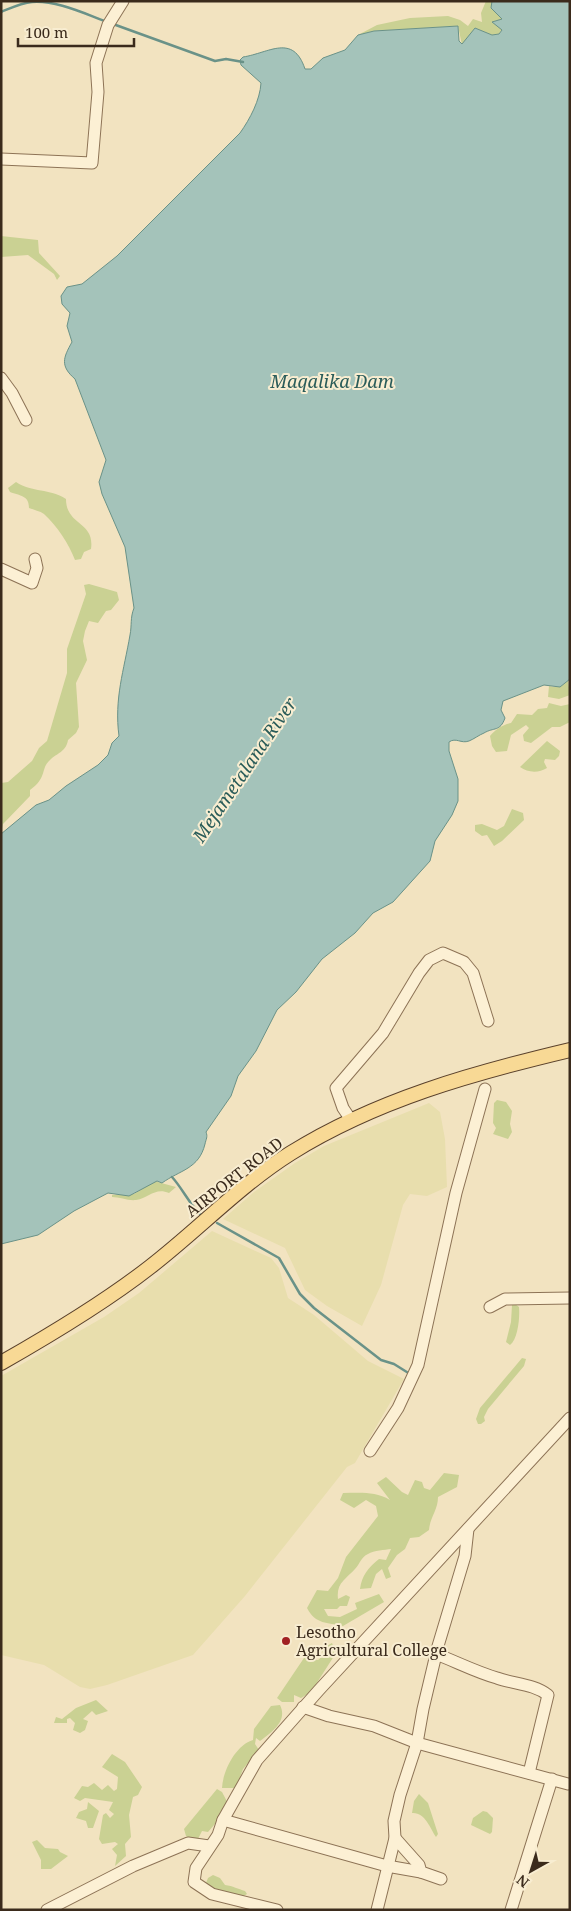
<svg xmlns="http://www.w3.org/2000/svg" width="571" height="1911" viewBox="0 0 571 1911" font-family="'Noto Serif',serif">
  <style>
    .farmland { fill: #e8dead }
    .green { fill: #cad193 }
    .water { fill: #a4c3ba; stroke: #6a9288 }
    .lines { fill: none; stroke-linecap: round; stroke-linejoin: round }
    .stream { stroke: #6a9288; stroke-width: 2.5 }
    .minor-casing { stroke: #8d7356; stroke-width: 13 }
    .major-casing { stroke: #5a412b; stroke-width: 16 }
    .minor { stroke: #fcf0d4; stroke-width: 11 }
    .major { stroke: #f8d995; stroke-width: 14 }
    .poi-dot { fill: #a12123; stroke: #f8edd1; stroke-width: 2 }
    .labels { text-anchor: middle; stroke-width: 4; stroke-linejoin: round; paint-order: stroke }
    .street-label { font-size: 16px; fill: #3b2b1c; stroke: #f8edd1 }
    .poi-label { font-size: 16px; fill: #3b2b1c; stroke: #f8edd1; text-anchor: start }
    .water-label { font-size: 18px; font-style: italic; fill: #2a5c59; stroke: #f8edd1 }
  </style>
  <rect width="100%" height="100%" fill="#f2e3c0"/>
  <g class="farmland">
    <path d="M 429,1103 L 440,1112 L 445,1139 L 447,1187 L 427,1196 L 410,1194 L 403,1205 L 381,1285 L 362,1326 L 327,1306 L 305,1290 L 285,1248 L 223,1219 L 254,1192 L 295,1163 L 324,1146 Z"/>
    <path d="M 212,1231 L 271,1258 L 279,1268 L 288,1298 L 314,1315 L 368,1361 L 404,1379 L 355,1463 L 347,1467 L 245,1596 L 193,1655 L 107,1685 L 90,1689 L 80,1687 L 44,1665 L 1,1655 L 1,1376 L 104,1317 L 139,1293 Z"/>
  </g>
  <g class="green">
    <path d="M 486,1 L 492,1 L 491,8 L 502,19 L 492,22 L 502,29 L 499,34 L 492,35 L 475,29 L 462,45 L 458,26 L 374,31 L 358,35 L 377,25 L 410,18 L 448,16 L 460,20 L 468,26 L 473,19 L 482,22 L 481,13 Z"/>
    <path d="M 1,236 L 38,240 L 39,253 L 60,276 L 57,280 L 54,274 L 28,255 L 1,257 Z"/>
    <path d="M 16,482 C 33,493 49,488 66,499 C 66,526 95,521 91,549 L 84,552 L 81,559 L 75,560 C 69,544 57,526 44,514 C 40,511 34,510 29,508 C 29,495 20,496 10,492 L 8,488 Z"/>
    <path d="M 89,584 L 117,592 L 119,600 L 111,610 L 106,611 L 98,623 L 89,621 L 85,631 L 83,641 L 87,660 L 76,683 L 79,727 L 76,733 L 68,740 C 66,752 57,753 50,760 C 40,769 48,777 30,790 L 30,796 L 3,824 L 1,833 L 1,783 L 8,782 L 32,761 L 39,748 L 47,741 L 67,673 L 67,649 L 86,594 L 84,585 Z"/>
    <path d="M 568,680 L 570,695 L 559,699 L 548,697 L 549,686 C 557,688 563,687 568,680 Z"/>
    <path d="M 549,703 L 561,706 L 570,704 L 570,722 L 560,727 L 552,727 L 531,743 L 524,741 L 523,735 L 529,728 L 526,725 L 511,735 L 507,751 L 496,752 L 492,746 L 490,736 C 496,729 502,725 511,723 L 517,714 L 532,715 L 538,709 L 547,708 Z"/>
    <path d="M 547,741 L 560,751 L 559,756 L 555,760 L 545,759 L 544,762 L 547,768 C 539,773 528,773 520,767 Z"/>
    <path d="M 512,809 L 523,813 L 524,820 L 502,841 L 494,846 L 487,835 L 482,836 L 475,831 L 475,825 L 482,824 L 497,830 L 504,826 Z"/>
    <path d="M 497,1100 L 506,1102 L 512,1111 L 510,1124 L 512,1132 L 508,1139 L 493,1134 L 496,1128 L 493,1123 L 494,1103 Z"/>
    <path d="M 154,1181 L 176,1187 L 169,1193 C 155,1187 149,1198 136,1200 C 128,1201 120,1197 112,1197 L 112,1195 L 134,1194 Z"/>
    <path d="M 515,1304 L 519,1307 C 520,1317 518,1339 510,1345 L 506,1342 L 511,1322 L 512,1305 Z"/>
    <path d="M 522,1358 L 526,1359 L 524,1366 L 488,1409 L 484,1417 L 485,1421 L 481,1424 L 478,1424 L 476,1419 L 480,1408 Z"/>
    <path d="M 444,1473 L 459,1475 L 457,1487 L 438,1497 C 438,1510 430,1517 429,1530 L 419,1537 L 410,1538 L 405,1549 L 397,1555 L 388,1568 L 391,1577 L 386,1579 L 382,1569 L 376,1574 L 371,1588 L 360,1589 C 362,1575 368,1568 379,1559 L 386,1560 L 391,1549 C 385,1550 374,1550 368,1554 C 361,1557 360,1564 355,1569 C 346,1579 336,1583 338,1599 L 346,1595 L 350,1597 L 347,1606 L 340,1606 L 337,1609 L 324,1609 L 328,1616 L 340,1617 L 357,1609 L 355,1603 L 379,1594 L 384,1602 L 343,1626 C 327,1622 316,1625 307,1608 L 317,1590 L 328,1591 L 338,1578 L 346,1557 L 378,1516 L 376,1506 L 366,1500 L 354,1508 L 340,1500 L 343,1493 C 360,1493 375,1491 390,1500 L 377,1483 L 386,1477 L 402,1492 L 408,1495 L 415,1480 L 422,1482 L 424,1488 L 430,1490 Z"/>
    <path d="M 332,1643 L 336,1653 L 311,1692 L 301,1698 L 294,1695 L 294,1702 L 282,1702 L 277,1698 L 304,1658 L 318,1660 L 324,1655 L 321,1649 Z"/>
    <path d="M 96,1700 L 108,1711 L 96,1715 L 92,1711 L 83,1719 L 88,1721 L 85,1730 L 80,1733 L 73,1730 L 75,1723 L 70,1718 L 67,1719 L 67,1723 L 54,1723 L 56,1717 L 62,1719 L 76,1708 Z"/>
    <path d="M 280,1705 C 288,1721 272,1732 260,1741 L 256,1738 L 255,1744 L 259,1750 L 243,1769 L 236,1788 L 222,1788 C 223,1770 236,1745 253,1740 L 254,1729 L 271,1706 Z"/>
    <path d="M 112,1754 L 125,1762 L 142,1787 L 138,1795 L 133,1797 L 129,1815 L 131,1837 L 125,1844 L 126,1856 L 115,1866 L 117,1855 L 112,1849 L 118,1844 L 115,1842 L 102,1844 L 99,1839 L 103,1815 L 106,1813 L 110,1818 L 114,1814 L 109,1810 L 113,1802 L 85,1798 L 80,1801 L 74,1798 L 82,1786 L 88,1787 L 94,1783 L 102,1790 L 108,1785 L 114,1791 L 117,1789 L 118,1777 L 102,1767 Z"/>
    <path d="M 217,1789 L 222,1792 L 232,1811 L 220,1818 L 208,1832 L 202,1831 L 198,1839 L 194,1841 L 186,1836 L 184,1829 Z"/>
    <path d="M 419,1794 L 428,1803 L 438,1834 L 436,1837 C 430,1828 425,1812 412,1813 L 414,1801 Z"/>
    <path d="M 88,1802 L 99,1811 L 93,1828 L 88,1828 L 86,1821 L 76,1818 L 79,1812 L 87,1809 Z"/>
    <path d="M 483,1811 L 487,1812 L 493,1818 L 492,1832 L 490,1834 L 471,1825 L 473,1818 Z"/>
    <path d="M 37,1840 L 45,1848 L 58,1849 L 60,1852 L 68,1856 L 51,1869 L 41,1869 L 41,1860 L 32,1842 Z"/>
    <path d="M 213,1875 L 220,1878 L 225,1885 C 233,1886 238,1889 245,1891 L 247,1894 L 242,1897 L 211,1889 L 206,1883 L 208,1878 Z"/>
  </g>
  <path class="water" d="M 492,1 L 570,1 L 570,679 L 560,687 L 544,685 L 503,701 L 501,710 L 505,718 C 500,732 494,727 484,733 C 479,735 474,739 469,741 C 461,744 456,737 449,742 L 449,751 L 458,779 L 458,801 L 452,815 L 435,841 L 430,861 L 393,902 L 373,913 L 355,933 L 322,959 L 296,992 L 277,1010 L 256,1051 L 238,1076 L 231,1096 L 206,1132 C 208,1137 206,1139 205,1144 C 199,1169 180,1170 162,1183 L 157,1181 L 129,1196 L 108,1193 L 74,1211 L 38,1235 L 1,1244 L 1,834 L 36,805 L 49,800 L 66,786 L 98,765 L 108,755 L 112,743 L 119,736 C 114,699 124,670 130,635 C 132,625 130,618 134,608 L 125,547 L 102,494 L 99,482 L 106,460 L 75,379 C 60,366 63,358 72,342 L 67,326 L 70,313 L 62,304 L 61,296 L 67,287 L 82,284 L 117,256 L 240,133 C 250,119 260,100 261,83 L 241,65 L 240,60 L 243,57 C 269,53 293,33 305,69 L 311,69 L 323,58 L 345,50 L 358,35 L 374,31 L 458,26 L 459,41 L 462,44 L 475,28 L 492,35 L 499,34 L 502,30 L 492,22 L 502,19 L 491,8 Z"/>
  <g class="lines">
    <g class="stream">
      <path d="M 1,12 C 11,8 21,3 32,2 C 55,0 83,13 105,21"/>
      <path d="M 113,24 L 215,61 L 226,59 L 243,62"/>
      <path d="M 172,1177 C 183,1189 189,1204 201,1215"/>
      <path d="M 217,1223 L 279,1258 L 300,1294 L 314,1308 L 381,1360 L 394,1364 L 410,1374"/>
    </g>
    <defs>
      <g id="minor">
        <path d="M 1,159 L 92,163 L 98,92 L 96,63 L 108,25 L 123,1"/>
        <path d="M 1,378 L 12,393 L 26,420"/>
        <path d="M 1,569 L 32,583 L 37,568 L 35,559"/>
        <path d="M 351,1120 L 343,1108 L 336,1088 L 383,1033 L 419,973 L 429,960 L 443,953 L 464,962 L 473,973 L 488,1021"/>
        <path d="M 490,1307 L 505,1299 L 570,1298"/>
        <path d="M 370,1451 L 398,1408 L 418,1365 L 456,1193 L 485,1089"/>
        <path d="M 436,1654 C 457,1662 476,1672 497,1678 C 514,1684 534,1684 548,1695 L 529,1773"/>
        <path d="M 303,1707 L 329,1716 L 374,1726 L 417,1743 L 568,1784"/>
        <path d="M 223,1820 L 387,1866 L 421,1872"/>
        <path d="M 395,1838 L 419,1865 L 421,1872 L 441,1879"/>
        <path d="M 47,1910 L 133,1866 L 188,1843 L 209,1846"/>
        <path d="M 277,1910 L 212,1894 L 194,1882 L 196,1868 L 218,1835 L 223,1820 L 257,1760 L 319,1690 L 570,1418"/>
        <path d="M 377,1910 L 395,1838 L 394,1821 L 400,1795 L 417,1743 L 423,1709 L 438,1646 L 465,1556 L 468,1529"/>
        <path d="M 511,1910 L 552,1779"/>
      </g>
      <path id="major" d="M 1,1363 C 52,1334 104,1303 150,1267 C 198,1230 240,1185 291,1153 C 376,1100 473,1073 570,1050"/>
    </defs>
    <use href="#minor" class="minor-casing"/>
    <use href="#major" class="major-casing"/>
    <use href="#minor" class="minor"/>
    <use href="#major" class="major"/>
  </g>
  <circle class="poi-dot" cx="286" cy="1641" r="5"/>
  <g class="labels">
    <g class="street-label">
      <text transform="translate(234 1177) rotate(-38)" y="6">AIRPORT ROAD</text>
    </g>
    <g class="poi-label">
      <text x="296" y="1638">Lesotho<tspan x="296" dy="18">Agricultural College</tspan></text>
    </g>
    <g class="water-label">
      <text x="332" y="388">Maqalika Dam</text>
      <text transform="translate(245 770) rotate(-56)" y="6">Mejametalana River</text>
    </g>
  </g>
  <rect width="571" height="1911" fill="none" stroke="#3b2b1c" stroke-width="5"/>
  <g transform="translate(531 1871) rotate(219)" stroke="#f8edd1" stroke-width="4" paint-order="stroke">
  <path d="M0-4L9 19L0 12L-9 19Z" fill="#3b2b1c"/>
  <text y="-8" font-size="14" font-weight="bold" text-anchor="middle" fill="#3b2b1c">N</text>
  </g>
  <path d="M18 38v8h116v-8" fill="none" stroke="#3b2b1c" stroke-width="2.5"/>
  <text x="25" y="38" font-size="15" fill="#3b2b1c" stroke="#f8edd1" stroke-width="4" paint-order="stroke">100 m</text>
</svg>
